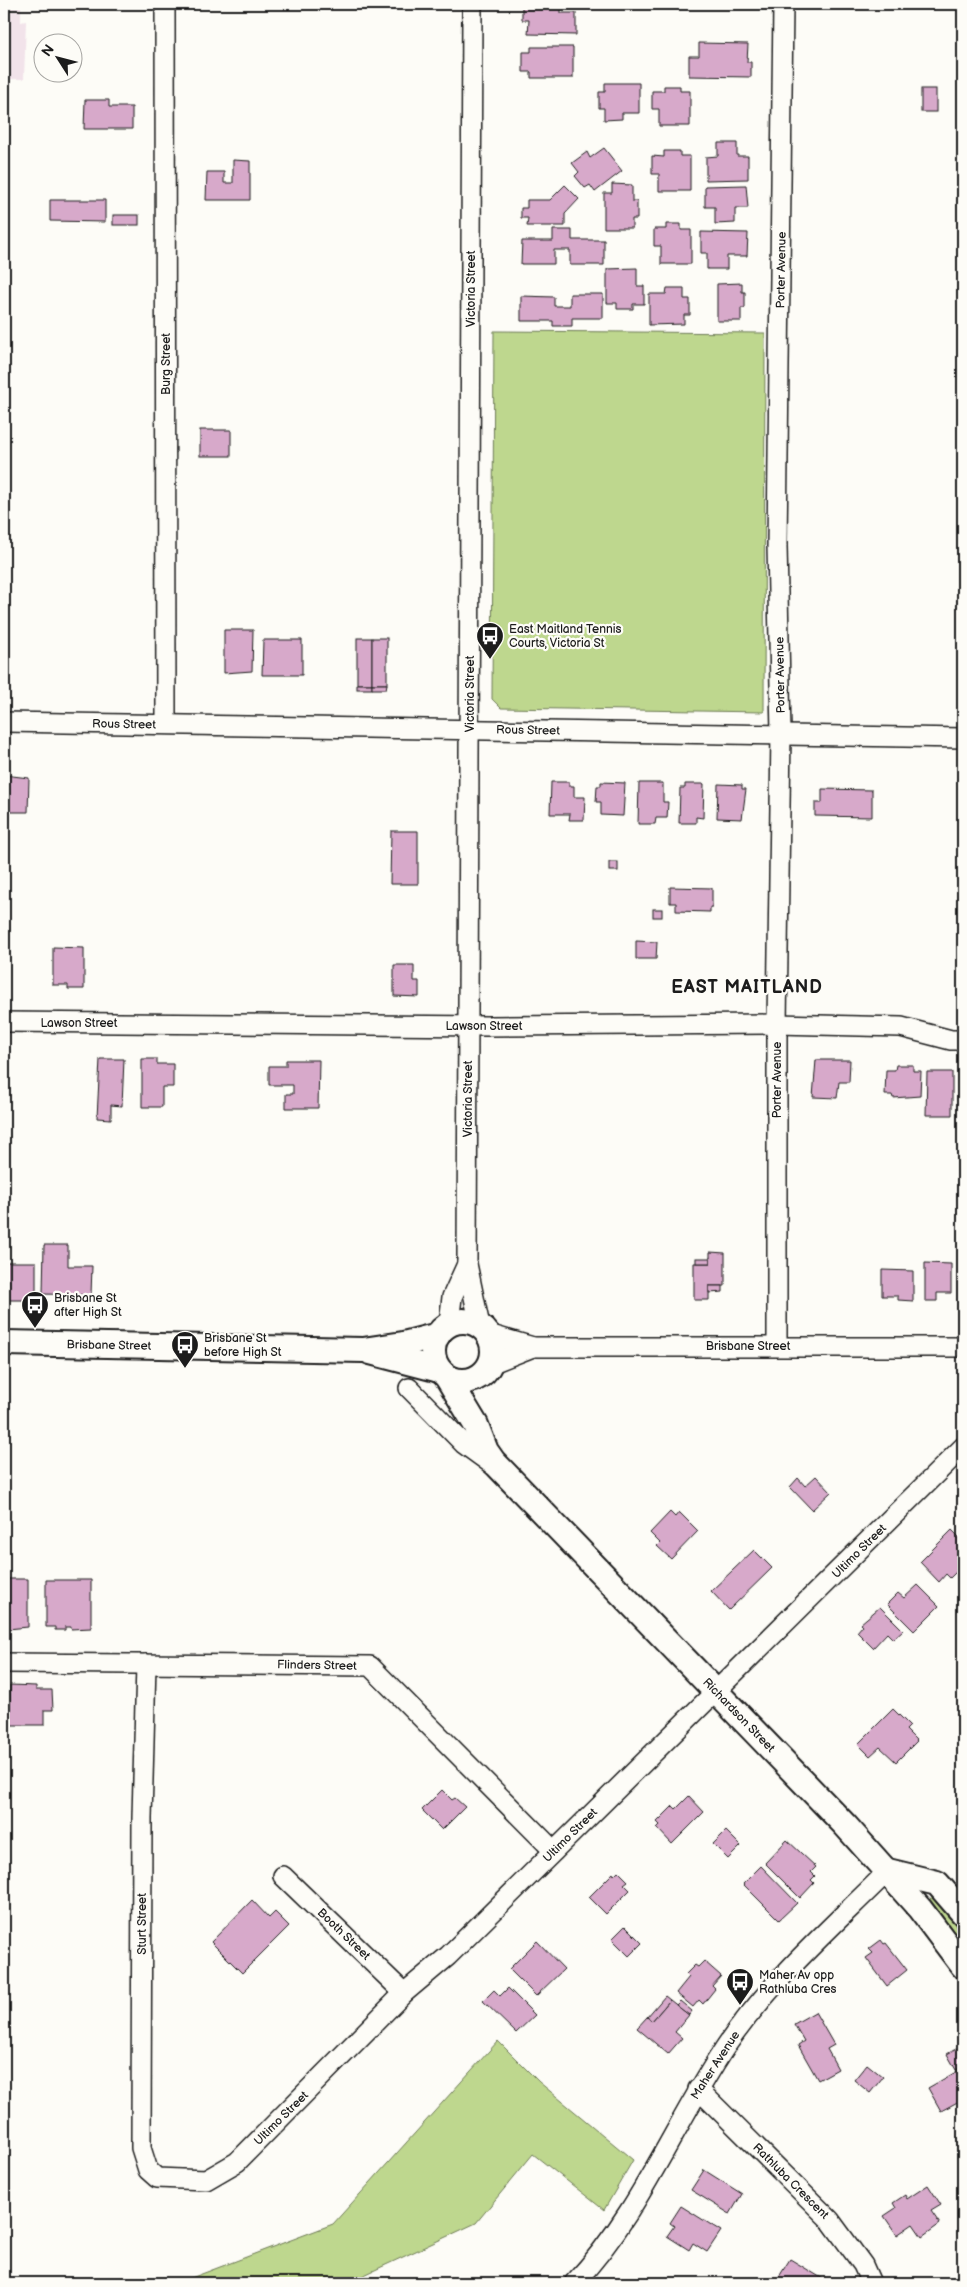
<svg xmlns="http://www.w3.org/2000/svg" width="967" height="2287" viewBox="0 0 967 2287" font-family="'Balsamiq Sans',sans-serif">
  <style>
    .built { fill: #f2e3ea }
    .green { fill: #bed78e; stroke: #6d7a55 }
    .building { fill: #d7a9ca; stroke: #1c1c1c }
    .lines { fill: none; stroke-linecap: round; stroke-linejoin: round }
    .minor-casing { stroke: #1c1c1c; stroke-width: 22 }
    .major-casing { stroke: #1c1c1c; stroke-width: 28 }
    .minor { stroke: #fdfcf7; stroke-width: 19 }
    .major { stroke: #fdfcf7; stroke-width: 24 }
    .labels { text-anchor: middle; stroke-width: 4.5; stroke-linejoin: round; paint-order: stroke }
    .street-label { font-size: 12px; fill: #1c1c1c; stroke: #fdfcf7 }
    .poi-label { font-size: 12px; fill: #1c1c1c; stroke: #fdfcf7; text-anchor: start }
    .district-label { font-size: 18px; font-weight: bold; letter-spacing: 1px; fill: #1c1c1c; stroke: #fdfcf7 }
  </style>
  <rect width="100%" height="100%" fill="#fdfcf7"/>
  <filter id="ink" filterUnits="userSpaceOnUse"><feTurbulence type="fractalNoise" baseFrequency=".02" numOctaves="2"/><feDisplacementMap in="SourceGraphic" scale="10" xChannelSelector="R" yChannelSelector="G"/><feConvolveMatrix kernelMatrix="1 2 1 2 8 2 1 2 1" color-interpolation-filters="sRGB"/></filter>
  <g filter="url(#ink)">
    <path class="built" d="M 4,4 L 21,4 L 21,22 L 26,21 L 24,79 L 4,79 Z"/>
    <g class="green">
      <path d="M 494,331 L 765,333 L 764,712 L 501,708 L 492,699 Z"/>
      <path d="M 932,1897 L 963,1927 L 963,1944 L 930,1899 Z"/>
      <path d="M 498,2041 L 539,2082 L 633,2160 L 604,2210 L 533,2154 L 476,2223 L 347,2283 L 178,2283 L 333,2224 Z"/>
    </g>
    <g class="building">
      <path d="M 522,6 L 561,6 L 561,13 L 576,13 L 576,35 L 528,34 L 529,20 L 522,20 Z"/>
      <path d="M 699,43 L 748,44 L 747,62 L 751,62 L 751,77 L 689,76 L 689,56 L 699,56 Z"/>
      <path d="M 531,47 L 573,47 L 573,78 L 531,78 L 531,72 L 523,72 L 523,52 L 531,52 Z"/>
      <path d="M 605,83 L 639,83 L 639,113 L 622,113 L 622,119 L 604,120 L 604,108 L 599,108 L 599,92 L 605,92 Z"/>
      <path d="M 664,86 L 680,86 L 680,91 L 690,91 L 690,126 L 659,126 L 659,109 L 652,109 L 652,91 L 664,91 Z"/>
      <rect x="921" y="89" width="15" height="23"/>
      <path d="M 85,100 L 109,100 L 109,107 L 132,107 L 132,129 L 84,129 Z"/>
      <path d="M 718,143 L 737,143 L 737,156 L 748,156 L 748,179 L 706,180 L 706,157 L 718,156 Z"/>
      <path d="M 604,148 L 622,171 L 595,192 L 590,185 L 585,188 L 575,176 L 579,172 L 572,163 L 587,152 L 590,158 Z"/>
      <path d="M 664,151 L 680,151 L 680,156 L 690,156 L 690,191 L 659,191 L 659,174 L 652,174 L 652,156 L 664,157 Z"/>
      <path d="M 233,160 L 250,161 L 250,200 L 206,200 L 207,172 L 224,172 L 224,183 L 233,183 Z"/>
      <path d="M 612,184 L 632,185 L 632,201 L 637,201 L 637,219 L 632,219 L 632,228 L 604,228 L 604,193 L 612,193 Z"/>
      <path d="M 565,185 L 579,199 L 565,214 L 565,226 L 527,226 L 528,218 L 521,218 L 521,208 L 527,208 L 527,200 L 550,200 Z"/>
      <path d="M 746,185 L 748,208 L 735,208 L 735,223 L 715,224 L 715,207 L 705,207 L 705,186 Z"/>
      <path d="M 50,200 L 105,200 L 105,222 L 50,221 Z"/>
      <rect x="113" y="215" width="26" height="10"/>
      <path d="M 666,224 L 681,224 L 681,230 L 691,230 L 691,264 L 661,264 L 661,246 L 654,246 L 654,229 L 666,229 Z"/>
      <path d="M 553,230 L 572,230 L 572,240 L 604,240 L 604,265 L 570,265 L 570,250 L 554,250 L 554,264 L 521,264 L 522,241 L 553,241 Z"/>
      <path d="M 701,232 L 748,233 L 747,256 L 727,256 L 727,269 L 707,269 L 707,253 L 701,253 Z"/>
      <path d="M 637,268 L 637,286 L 644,286 L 644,304 L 633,304 L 633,309 L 617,309 L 617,303 L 607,303 L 607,269 Z"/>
      <path d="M 742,283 L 742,292 L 745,292 L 745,308 L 741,308 L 741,321 L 717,321 L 717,284 Z"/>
      <path d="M 667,288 L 684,288 L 684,299 L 690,299 L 690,315 L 684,315 L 684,324 L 649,325 L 649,294 L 666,294 Z"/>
      <path d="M 570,294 L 603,294 L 603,318 L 572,318 L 572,326 L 553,326 L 553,321 L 521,321 L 521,296 L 554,297 L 554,306 L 570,306 Z"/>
      <rect x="200" y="430" width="31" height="26"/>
      <path d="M 224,630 L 253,630 L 252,671 L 224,673 Z"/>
      <rect x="357" y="638" width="15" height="46"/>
      <rect x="372" y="638" width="15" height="46"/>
      <path d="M 263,640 L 302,640 L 302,675 L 262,675 Z"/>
      <rect x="357" y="684" width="15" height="5"/>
      <path d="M 372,684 L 387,684 L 386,689 L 372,689 Z"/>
      <path d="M 4,775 L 29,778 L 28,812 L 4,812 Z"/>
      <path d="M 551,782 L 569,782 L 569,786 L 574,786 L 574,797 L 585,797 L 584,820 L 569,820 L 570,814 L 550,814 Z"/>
      <path d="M 601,782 L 625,783 L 623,816 L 601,815 L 601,802 L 596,802 L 597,786 L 601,786 Z"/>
      <path d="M 639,783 L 663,783 L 663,802 L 668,802 L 667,818 L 656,818 L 655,824 L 638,824 Z"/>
      <path d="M 685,784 L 704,784 L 703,818 L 696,817 L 696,823 L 679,823 L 680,788 L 685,788 Z"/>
      <path d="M 718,784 L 742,785 L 742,789 L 746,789 L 742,819 L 717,818 Z"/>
      <path d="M 822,789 L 872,790 L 872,817 L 815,816 L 815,803 L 822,803 Z"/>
      <path d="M 391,831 L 418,831 L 418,884 L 390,884 Z"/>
      <rect x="609" y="862" width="9" height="9"/>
      <path d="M 670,887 L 712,888 L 712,907 L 710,907 L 710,912 L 676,911 L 676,903 L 670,903 Z"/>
      <rect x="653" y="909" width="9" height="8"/>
      <path d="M 636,941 L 657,942 L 656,959 L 636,959 Z"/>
      <path d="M 53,947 L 84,948 L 84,989 L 68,989 L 68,985 L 53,985 Z"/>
      <path d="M 394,965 L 414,965 L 414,981 L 419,981 L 419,997 L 394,996 Z"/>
      <path d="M 100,1059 L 124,1059 L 122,1106 L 111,1105 L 111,1119 L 97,1118 Z"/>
      <path d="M 142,1059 L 157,1059 L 157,1064 L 173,1064 L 173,1087 L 162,1087 L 162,1107 L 142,1107 Z"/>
      <path d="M 286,1060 L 319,1060 L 318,1108 L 286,1108 L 286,1094 L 293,1094 L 293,1085 L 269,1085 L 269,1066 L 286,1066 Z"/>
      <path d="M 816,1060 L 850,1060 L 849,1082 L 839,1082 L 837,1098 L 813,1097 Z"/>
      <path d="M 896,1065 L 913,1065 L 913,1071 L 921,1071 L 920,1096 L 893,1098 L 892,1095 L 885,1095 L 886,1070 L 895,1070 Z"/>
      <path d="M 927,1072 L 952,1072 L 952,1115 L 926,1115 Z"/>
      <path d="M 44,1245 L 68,1245 L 68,1266 L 92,1266 L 91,1295 L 43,1294 Z"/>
      <path d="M 710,1252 L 725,1253 L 725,1286 L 709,1286 L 709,1300 L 694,1300 L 694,1263 L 710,1263 Z"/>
      <rect x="696" y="1258" width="14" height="5"/>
      <rect x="7" y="1262" width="29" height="38"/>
      <path d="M 925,1263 L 951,1264 L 951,1293 L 937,1293 L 937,1301 L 925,1301 Z"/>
      <path d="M 882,1270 L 913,1271 L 913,1301 L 898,1300 L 898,1296 L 882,1296 Z"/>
      <path d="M 709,1286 L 723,1286 L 723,1292 L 709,1293 Z"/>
      <path d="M 816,1476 L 831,1492 L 812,1510 L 790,1487 L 798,1478 L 805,1486 Z"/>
      <path d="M 670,1512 L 675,1517 L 679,1512 L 698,1531 L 671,1559 L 657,1546 L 660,1543 L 650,1533 Z"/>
      <path d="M 952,1530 L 963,1541 L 963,1559 L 961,1562 L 963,1565 L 950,1578 L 946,1574 L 939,1582 L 920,1562 Z"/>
      <path d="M 754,1550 L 772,1568 L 729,1610 L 711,1591 Z"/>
      <path d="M 4,1579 L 28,1579 L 28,1627 L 8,1629 L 8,1626 L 4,1626 Z"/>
      <path d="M 46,1580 L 91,1580 L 91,1628 L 71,1629 L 71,1627 L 65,1627 L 65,1630 L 55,1630 L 55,1627 L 46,1627 Z"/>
      <path d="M 918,1585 L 939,1606 L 914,1631 L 887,1604 L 898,1593 L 904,1598 Z"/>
      <path d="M 880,1607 L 903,1630 L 893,1639 L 887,1633 L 873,1648 L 857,1632 L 862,1626 L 860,1624 Z"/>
      <path d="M 10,1685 L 36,1686 L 36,1690 L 52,1690 L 53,1710 L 44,1710 L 44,1725 L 10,1725 Z"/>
      <path d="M 893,1709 L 910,1726 L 906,1730 L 917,1741 L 896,1762 L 880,1747 L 870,1756 L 858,1744 Z"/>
      <path d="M 442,1790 L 452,1800 L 455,1798 L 465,1807 L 442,1830 L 422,1810 Z"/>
      <path d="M 689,1796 L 704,1812 L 672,1844 L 657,1828 L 660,1825 L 657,1822 L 673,1806 L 676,1809 Z"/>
      <path d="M 726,1831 L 741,1846 L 728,1859 L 713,1844 Z"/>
      <path d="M 787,1840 L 816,1867 L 811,1872 L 815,1876 L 811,1880 L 814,1883 L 800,1898 L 765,1863 Z"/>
      <path d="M 761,1866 L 797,1903 L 779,1920 L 743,1884 Z"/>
      <path d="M 618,1871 L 628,1881 L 624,1884 L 630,1890 L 606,1914 L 589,1897 L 613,1873 L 614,1875 Z"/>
      <path d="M 252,1900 L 269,1918 L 275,1912 L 289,1926 L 242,1973 L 211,1942 Z"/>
      <path d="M 625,1926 L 642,1943 L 629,1956 L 612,1939 Z"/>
      <path d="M 881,1940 L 884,1944 L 886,1943 L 907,1970 L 887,1986 L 866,1958 L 873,1953 L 869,1949 Z"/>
      <path d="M 537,1941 L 564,1969 L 536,1996 L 509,1969 Z"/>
      <path d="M 704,1961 L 721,1976 L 712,1986 L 715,1989 L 703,2004 L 699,2000 L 693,2007 L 676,1993 L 689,1977 L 686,1974 L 695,1965 L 698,1967 Z"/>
      <path d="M 508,1988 L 535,2015 L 516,2033 L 483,2001 L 494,1990 L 500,1996 Z"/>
      <path d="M 665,1996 L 670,2000 L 652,2021 L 647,2017 Z"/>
      <path d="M 670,2000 L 689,2015 L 675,2032 L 682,2038 L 668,2054 L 637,2028 L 647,2017 L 652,2021 Z"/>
      <path d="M 680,2001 L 692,2011 L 689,2015 L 676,2005 Z"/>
      <path d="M 815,2012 L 834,2045 L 827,2049 L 838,2069 L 818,2080 L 798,2045 L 804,2041 L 794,2024 Z"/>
      <path d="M 963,2045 L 963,2066 L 956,2070 L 947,2054 Z"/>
      <path d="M 867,2064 L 883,2077 L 870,2093 L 854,2080 Z"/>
      <path d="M 963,2068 L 963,2099 L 941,2111 L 928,2088 Z"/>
      <path d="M 704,2170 L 742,2194 L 730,2214 L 691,2190 Z"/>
      <path d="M 928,2185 L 941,2205 L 931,2211 L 940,2224 L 922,2237 L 913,2224 L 897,2235 L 884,2216 L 896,2208 L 893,2203 L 905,2195 L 907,2199 Z"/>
      <path d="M 681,2206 L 721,2231 L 707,2252 L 693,2243 L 689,2250 L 667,2236 L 674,2226 L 670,2223 Z"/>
      <path d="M 790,2259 L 828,2282 L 828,2283 L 781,2283 L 777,2280 Z"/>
    </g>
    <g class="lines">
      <defs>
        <g id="minor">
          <path d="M 165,4 L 166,724"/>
          <path d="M 472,4 L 467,1264 L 480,1326"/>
          <path d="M 4,722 L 963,738"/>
          <path d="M 4,1022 L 488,1026 L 777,1024 L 901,1027 L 951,1040 L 963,1040"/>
          <path d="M 449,1324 L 452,1297 L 467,1264"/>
          <path d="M 488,1334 L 533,1347 L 963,1347"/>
          <path d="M 777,1346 L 777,1024 L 781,733 L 777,546 L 783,4"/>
          <path d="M 490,1364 L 533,1347"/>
          <path d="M 409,1388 L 464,1444 L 493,1465"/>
          <path d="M 4,1663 L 370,1666 L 554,1851"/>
          <path d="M 146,1664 L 142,1818 L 141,2148 L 148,2170 L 157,2178 L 206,2180 L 237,2162 L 404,1993 L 448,1956 L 963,1447"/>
          <path d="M 283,1876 L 404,1993"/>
          <path d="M 698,2089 L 830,2220 L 863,2265 L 871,2283"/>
          <path d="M 574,2283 C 639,2215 674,2124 726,2046 C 771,1980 832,1927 888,1871"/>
        </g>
        <g id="major">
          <circle cx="463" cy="1351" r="30"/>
          <path d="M 4,1343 L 363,1350 L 403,1344 L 438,1335"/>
          <path d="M 370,1352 L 439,1370"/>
          <path d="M 447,1377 L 476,1425 L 486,1451 L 493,1461 L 845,1825 L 920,1909 L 963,1966"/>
          <path d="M 888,1871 L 937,1883 L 963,1913"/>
        </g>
      </defs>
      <use href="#minor" class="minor-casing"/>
      <use href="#major" class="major-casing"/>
      <use href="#minor" class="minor"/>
      <use href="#major" class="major"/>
    </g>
  </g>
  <defs>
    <symbol id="bus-pin" viewBox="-11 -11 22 30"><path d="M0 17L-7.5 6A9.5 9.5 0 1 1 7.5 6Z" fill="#1c1c1c" stroke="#fdfcf7"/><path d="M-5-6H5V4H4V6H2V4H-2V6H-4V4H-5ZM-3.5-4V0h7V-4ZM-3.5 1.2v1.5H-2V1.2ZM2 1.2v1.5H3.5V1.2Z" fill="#fff"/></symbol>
  </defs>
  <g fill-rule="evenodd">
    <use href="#bus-pin" x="474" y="620" width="32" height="43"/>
    <use href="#bus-pin" x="19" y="1289" width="32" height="43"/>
    <use href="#bus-pin" x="169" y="1329" width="32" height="43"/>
    <use href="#bus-pin" x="724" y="1966" width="32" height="43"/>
  </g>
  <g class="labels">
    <g class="street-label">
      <text transform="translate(781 270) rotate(-89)" y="4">Porter Avenue</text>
      <text transform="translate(471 289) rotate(-90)" y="4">Victoria Street</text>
      <text transform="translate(166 364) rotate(-90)" y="4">Burg Street</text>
      <text transform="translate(780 675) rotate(-91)" y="4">Porter Avenue</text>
      <text transform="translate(470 694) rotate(-90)" y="4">Victoria Street</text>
      <text transform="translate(124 724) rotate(1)" y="4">Rous Street</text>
      <text transform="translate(528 730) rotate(1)" y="4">Rous Street</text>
      <text x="79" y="1027">Lawson Street</text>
      <text x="484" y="1030">Lawson Street</text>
      <text transform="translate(777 1080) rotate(-90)" y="4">Porter Avenue</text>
      <text transform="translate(468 1099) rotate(-90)" y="4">Victoria Street</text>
      <text transform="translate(109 1345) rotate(1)" y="4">Brisbane Street</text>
      <text x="748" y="1350">Brisbane Street</text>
      <text transform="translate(859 1551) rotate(-45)" y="4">Ultimo Street</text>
      <text transform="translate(317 1665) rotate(1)" y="4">Flinders Street</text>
      <text transform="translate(739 1715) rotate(46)" y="4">Richardson Street</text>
      <text transform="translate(570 1835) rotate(-45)" y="4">Ultimo Street</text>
      <text transform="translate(142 1924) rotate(-90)" y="4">Sturt Street</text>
      <text transform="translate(344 1934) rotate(44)" y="4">Booth Street</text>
      <text transform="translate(715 2065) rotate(-57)" y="4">Maher Avenue</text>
      <text transform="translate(281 2118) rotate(-45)" y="4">Ultimo Street</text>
      <text transform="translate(791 2181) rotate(45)" y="4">Rathluba Crescent</text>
    </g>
    <g class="poi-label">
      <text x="509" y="633">East Maitland Tennis<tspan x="509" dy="14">Courts, Victoria St</tspan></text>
      <text x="54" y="1302">Brisbane St<tspan x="54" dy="14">after High St</tspan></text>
      <text x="204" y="1342">Brisbane St<tspan x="204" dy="14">before High St</tspan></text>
      <text x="759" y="1979">Maher Av opp<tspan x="759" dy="14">Rathluba Cres</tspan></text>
    </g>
    <g class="district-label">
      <text x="747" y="993">EAST MAITLAND</text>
    </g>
  </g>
  <rect width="967" height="2287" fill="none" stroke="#fdfcf7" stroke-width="20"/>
  <rect x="10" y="10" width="947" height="2267" fill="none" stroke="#1c1c1c" stroke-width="2" filter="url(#ink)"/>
  <g transform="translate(58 58) rotate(306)"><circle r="24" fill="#fdfcf7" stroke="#a3a29f"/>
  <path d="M0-4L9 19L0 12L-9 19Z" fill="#1c1c1c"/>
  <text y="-8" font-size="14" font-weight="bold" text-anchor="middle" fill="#1c1c1c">N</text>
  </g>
</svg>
